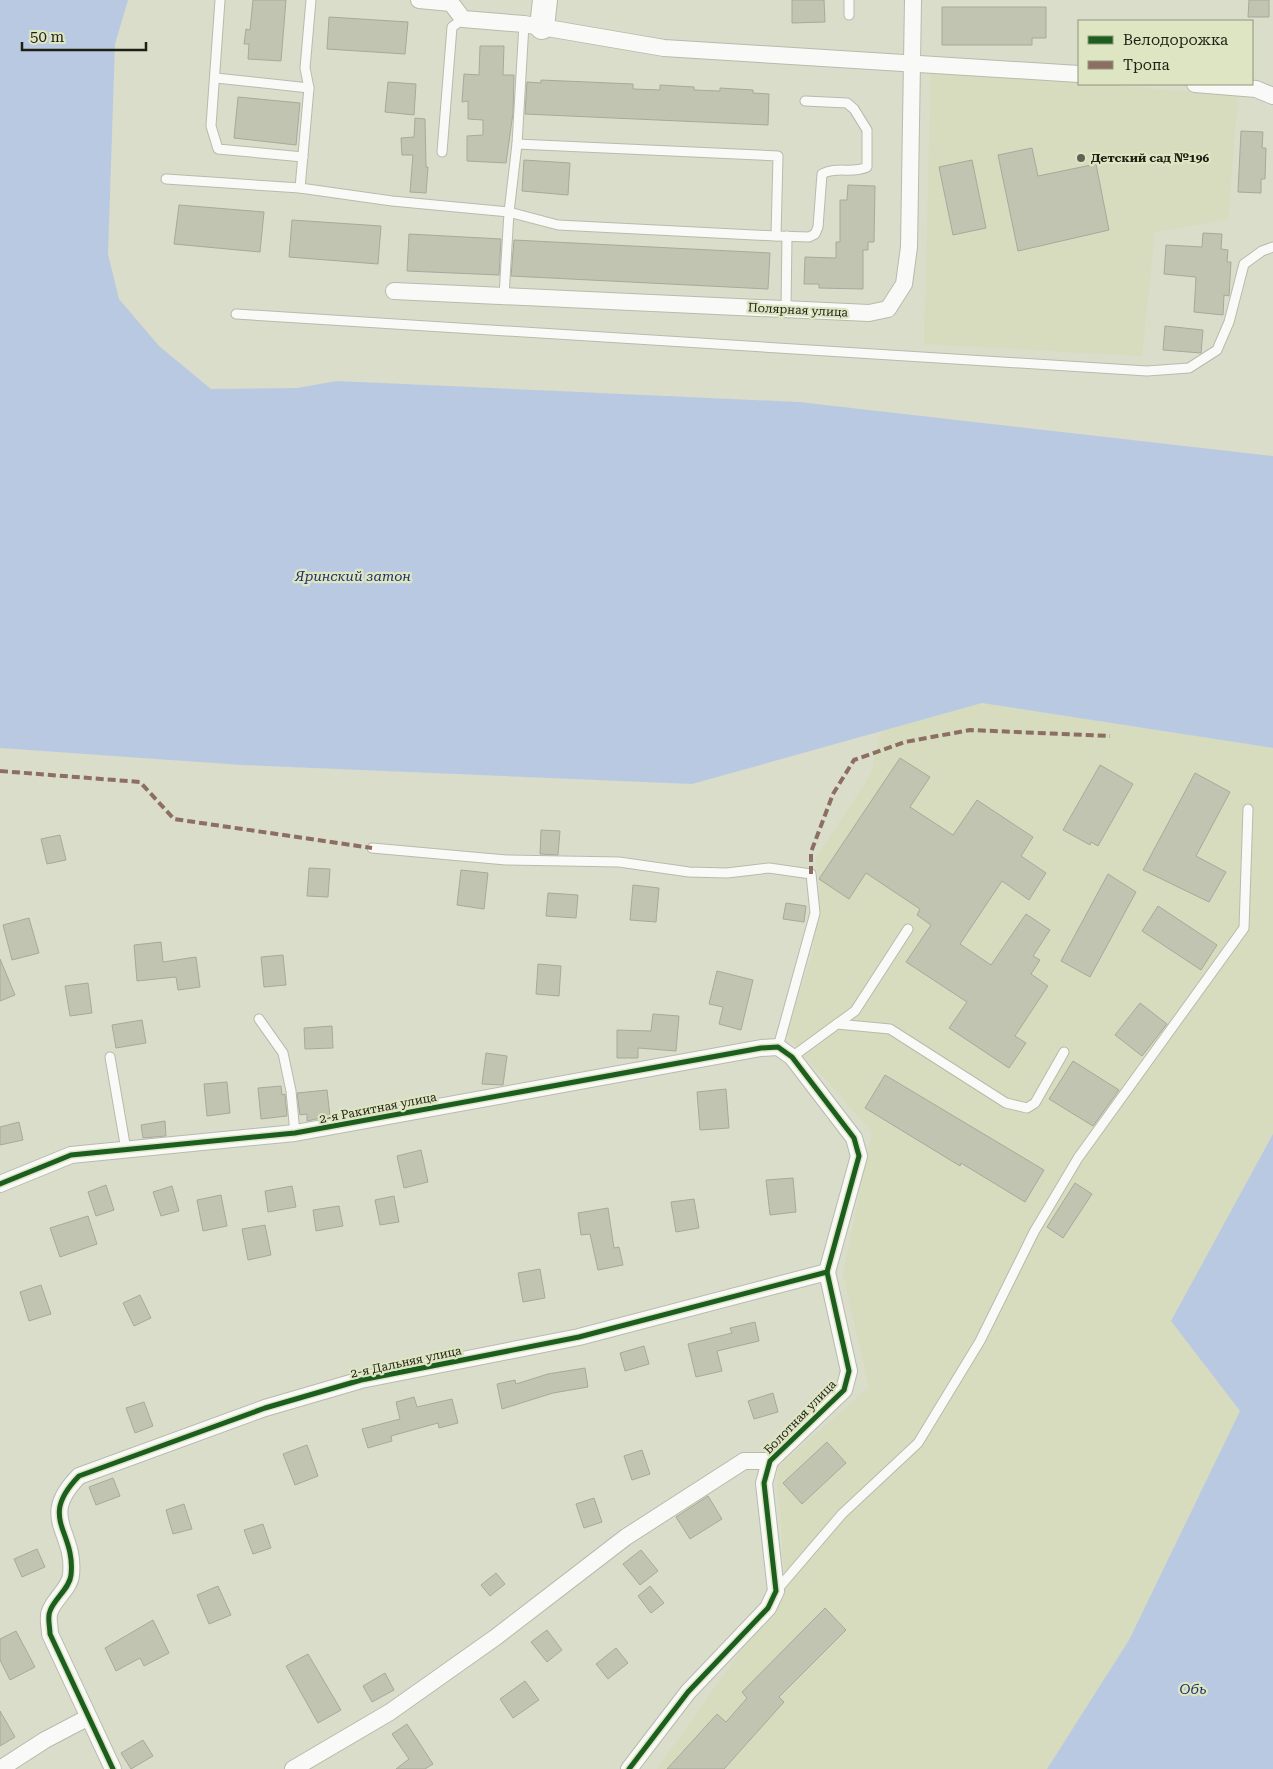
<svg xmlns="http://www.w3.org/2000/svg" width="1273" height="1769" viewBox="0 0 1273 1769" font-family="'Roboto Serif',serif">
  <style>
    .built { fill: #d6dcbd }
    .water { fill: #bac9e2 }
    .building { fill: #c0c4b1; stroke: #a7aa9b }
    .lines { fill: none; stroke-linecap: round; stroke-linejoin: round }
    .lane-casing { stroke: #b8bbac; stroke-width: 11 }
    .street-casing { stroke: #b8bbac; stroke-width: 18 }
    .secondary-casing { stroke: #b8bbac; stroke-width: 26 }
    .lane { stroke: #f9faf7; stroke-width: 9 }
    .street { stroke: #f9faf7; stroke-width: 16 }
    .secondary { stroke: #f9faf7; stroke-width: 24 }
    .quiet { stroke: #8d6e63; stroke-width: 4; stroke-dasharray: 8 4; stroke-linecap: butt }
    .cycleway-casing { stroke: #dee5c2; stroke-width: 8 }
    .cycleway { stroke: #1b5e20; stroke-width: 5 }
    .poi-dot { fill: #5f6254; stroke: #dee5c2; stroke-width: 2 }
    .labels { text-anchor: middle; stroke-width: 4.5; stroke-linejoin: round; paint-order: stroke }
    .poi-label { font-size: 12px; font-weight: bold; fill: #1e2014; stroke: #dee5c2; text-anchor: start }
    .street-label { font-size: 12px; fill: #1e2014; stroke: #dee5c2 }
    .water-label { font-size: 14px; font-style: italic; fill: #1e3166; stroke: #dee5c2 }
  </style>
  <rect width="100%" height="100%" fill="#d9ddca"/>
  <g class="built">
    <path d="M 931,69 L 1238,96 L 1228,219 L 1155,232 L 1142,356 L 924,344 Z"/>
    <path d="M 982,703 L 1273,748 L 1273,1134 L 1171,1321 L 1240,1411 L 1129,1640 L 1047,1769 L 657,1769 L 785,1589 L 777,1468 L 869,1387 L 843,1274 L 872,1132 L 786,1034 L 812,956 L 820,888 L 816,857 L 871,774 L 881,731 Z"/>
  </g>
  <g class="water">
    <path d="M 0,0 L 128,0 L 115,44 L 108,254 L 119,299 L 159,346 L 211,389 L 297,388 L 337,381 L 799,402 L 1273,456 L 1273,748 L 982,703 L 692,784 L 242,765 L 0,748 Z"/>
    <path d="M 1273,1134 L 1273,1769 L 1047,1769 L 1129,1640 L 1240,1411 L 1171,1321 Z"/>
  </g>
  <g class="building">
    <path d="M 253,0 L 286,0 L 281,61 L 248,59 L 249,44 L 244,44 L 246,29 L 250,30 Z"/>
    <path d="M 792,0 L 824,0 L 825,22 L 792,23 Z"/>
    <path d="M 1249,0 L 1269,0 L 1269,17 L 1248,17 Z"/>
    <path d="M 942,7 L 1046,7 L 1046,38 L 1032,38 L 1032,45 L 942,45 Z"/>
    <path d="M 329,17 L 408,22 L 405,54 L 327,49 Z"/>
    <path d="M 480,46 L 504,46 L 503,75 L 514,75 L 513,113 L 506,163 L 467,161 L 467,136 L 483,135 L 483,120 L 468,119 L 468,101 L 462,102 L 464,74 L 479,75 Z"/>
    <path d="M 541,80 L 633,84 L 633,89 L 660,90 L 660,85 L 694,87 L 694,90 L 720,91 L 720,88 L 753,90 L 753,93 L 769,94 L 768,125 L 525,114 L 527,82 L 541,83 Z"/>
    <path d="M 388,82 L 416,84 L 414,115 L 385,112 Z"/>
    <path d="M 238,97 L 300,103 L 296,145 L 234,138 Z"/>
    <path d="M 415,118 L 425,119 L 426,167 L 428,167 L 426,193 L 410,192 L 413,155 L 402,155 L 401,138 L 414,137 Z"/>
    <path d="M 1241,131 L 1263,132 L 1262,148 L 1266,148 L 1265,179 L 1261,179 L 1261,193 L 1238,192 Z"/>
    <path d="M 1032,148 L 1038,176 L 1096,164 L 1109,230 L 1018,251 L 998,155 Z"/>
    <path d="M 524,160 L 570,163 L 568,195 L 522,191 Z"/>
    <path d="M 972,160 L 986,228 L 953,235 L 939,167 Z"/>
    <path d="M 848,185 L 875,186 L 874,242 L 868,242 L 868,250 L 863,250 L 863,289 L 819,288 L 819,284 L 804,284 L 805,257 L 836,258 L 836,242 L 840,242 L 840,200 L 847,200 Z"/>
    <path d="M 179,205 L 264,212 L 260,252 L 174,244 Z"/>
    <path d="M 292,220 L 381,226 L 378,264 L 289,257 Z"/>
    <path d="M 1203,233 L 1222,234 L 1221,249 L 1228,250 L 1227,262 L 1231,262 L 1229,296 L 1224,295 L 1223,315 L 1194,312 L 1196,277 L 1164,274 L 1166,245 L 1202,247 Z"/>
    <path d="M 409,234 L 501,239 L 499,275 L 407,271 Z"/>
    <path d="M 514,240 L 770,253 L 768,289 L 511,276 Z"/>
    <path d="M 1165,326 L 1203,330 L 1201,353 L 1163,350 Z"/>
    <path d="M 900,758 L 930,777 L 910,807 L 953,835 L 977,800 L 1033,837 L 1021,856 L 1046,873 L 1029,900 L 1002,881 L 960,944 L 991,965 L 1026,914 L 1050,930 L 1033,956 L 1040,960 L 1031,974 L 1048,986 L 1015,1036 L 1026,1043 L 1009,1068 L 949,1028 L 967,1002 L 906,962 L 931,925 L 917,915 L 920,909 L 866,873 L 849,899 L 819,879 Z"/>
    <path d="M 1100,765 L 1133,784 L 1098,846 L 1091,842 L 1090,845 L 1063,830 Z"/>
    <path d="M 1195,773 L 1230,792 L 1196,856 L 1226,872 L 1209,902 L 1143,870 Z"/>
    <path d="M 541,830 L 560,831 L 558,855 L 540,854 Z"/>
    <path d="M 60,835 L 66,860 L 47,864 L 41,839 Z"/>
    <path d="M 309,868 L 330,869 L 328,897 L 307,896 Z"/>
    <path d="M 461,870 L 488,873 L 484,909 L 457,905 Z"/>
    <path d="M 1108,874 L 1136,892 L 1090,977 L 1061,961 Z"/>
    <path d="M 633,885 L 659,888 L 656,922 L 630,920 Z"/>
    <path d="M 548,893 L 578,895 L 576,918 L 546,916 Z"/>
    <path d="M 786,903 L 806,906 L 804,922 L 783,919 Z"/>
    <path d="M 1158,906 L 1217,945 L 1201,970 L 1142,931 Z"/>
    <path d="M 29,918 L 39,953 L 12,960 L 3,925 Z"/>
    <path d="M 161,942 L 163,962 L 196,957 L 200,987 L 178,990 L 176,977 L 137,981 L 134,945 Z"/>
    <path d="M 283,955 L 286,985 L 264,987 L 261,957 Z"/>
    <path d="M 0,959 L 15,995 L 0,1001 Z"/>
    <path d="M 538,964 L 561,966 L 559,996 L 536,994 Z"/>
    <path d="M 717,971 L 753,980 L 741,1030 L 719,1024 L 723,1007 L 709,1004 Z"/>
    <path d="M 88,983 L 92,1013 L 70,1016 L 65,986 Z"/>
    <path d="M 1140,1003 L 1167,1024 L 1142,1056 L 1115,1035 Z"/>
    <path d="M 653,1014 L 679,1016 L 676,1051 L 638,1048 L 638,1058 L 617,1058 L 617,1030 L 651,1031 Z"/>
    <path d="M 142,1020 L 146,1043 L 116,1048 L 112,1025 Z"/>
    <path d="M 332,1026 L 333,1048 L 305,1049 L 304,1028 Z"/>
    <path d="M 486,1053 L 507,1056 L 503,1085 L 482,1084 Z"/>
    <path d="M 1073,1061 L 1119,1090 L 1093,1126 L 1049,1099 Z"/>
    <path d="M 885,1075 L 1044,1170 L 1025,1202 L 961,1163 L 960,1166 L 865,1108 Z"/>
    <path d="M 227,1082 L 230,1113 L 207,1116 L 204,1084 Z"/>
    <path d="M 281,1086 L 282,1095 L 285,1094 L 287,1116 L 261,1119 L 258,1088 Z"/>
    <path d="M 726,1089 L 729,1128 L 700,1130 L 697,1092 Z"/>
    <path d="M 327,1090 L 330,1116 L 307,1121 L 307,1114 L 300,1115 L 297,1093 Z"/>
    <path d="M 165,1121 L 166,1136 L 143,1138 L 141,1125 Z"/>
    <path d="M 19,1122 L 23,1140 L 0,1145 L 0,1127 Z"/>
    <path d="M 421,1150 L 428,1182 L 404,1188 L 397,1156 Z"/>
    <path d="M 793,1178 L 796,1212 L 770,1215 L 766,1180 Z"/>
    <path d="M 1075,1183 L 1092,1194 L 1063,1238 L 1047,1227 Z"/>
    <path d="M 106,1185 L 114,1210 L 96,1216 L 88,1192 Z"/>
    <path d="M 172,1186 L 179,1211 L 161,1216 L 153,1192 Z"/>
    <path d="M 292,1186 L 296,1207 L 268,1212 L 265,1191 Z"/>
    <path d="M 221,1195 L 227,1226 L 203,1231 L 197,1200 Z"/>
    <path d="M 394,1196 L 399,1222 L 380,1225 L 375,1200 Z"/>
    <path d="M 694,1199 L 699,1228 L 676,1232 L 671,1202 Z"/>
    <path d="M 339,1206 L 343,1226 L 316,1231 L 313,1210 Z"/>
    <path d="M 608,1208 L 614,1248 L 619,1247 L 623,1265 L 598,1270 L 590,1234 L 581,1235 L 578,1213 Z"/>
    <path d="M 88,1216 L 97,1244 L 60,1257 L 50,1228 Z"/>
    <path d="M 265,1225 L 271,1255 L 248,1260 L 242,1229 Z"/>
    <path d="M 540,1269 L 545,1298 L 523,1302 L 518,1273 Z"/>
    <path d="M 41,1285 L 51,1314 L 29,1321 L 20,1292 Z"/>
    <path d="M 140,1295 L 151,1318 L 134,1326 L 123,1303 Z"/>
    <path d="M 755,1322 L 759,1341 L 717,1351 L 722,1371 L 696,1377 L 688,1344 L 732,1333 L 730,1328 Z"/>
    <path d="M 644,1346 L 649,1364 L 625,1371 L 620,1353 Z"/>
    <path d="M 585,1368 L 588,1387 L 553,1393 L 502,1409 L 497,1384 L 515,1380 L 516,1384 L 548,1374 Z"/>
    <path d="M 773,1393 L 778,1412 L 754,1419 L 748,1401 Z"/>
    <path d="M 414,1397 L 417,1407 L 452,1399 L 458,1423 L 439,1428 L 438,1423 L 391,1436 L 392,1441 L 368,1448 L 362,1429 L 400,1419 L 396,1402 Z"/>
    <path d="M 144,1402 L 153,1426 L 135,1433 L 126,1408 Z"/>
    <path d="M 827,1442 L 846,1463 L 802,1504 L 783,1483 Z"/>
    <path d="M 307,1445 L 318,1476 L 295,1485 L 283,1454 Z"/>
    <path d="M 642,1450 L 650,1474 L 632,1480 L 624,1456 Z"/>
    <path d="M 113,1478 L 120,1496 L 96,1505 L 89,1487 Z"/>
    <path d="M 708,1496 L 722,1519 L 690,1539 L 676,1517 Z"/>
    <path d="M 594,1498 L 602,1522 L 584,1528 L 576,1504 Z"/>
    <path d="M 184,1504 L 192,1529 L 173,1534 L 166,1510 Z"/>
    <path d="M 263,1524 L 271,1548 L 253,1554 L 244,1530 Z"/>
    <path d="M 37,1549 L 45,1567 L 22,1577 L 14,1559 Z"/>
    <path d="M 641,1550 L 658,1571 L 640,1585 L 623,1564 Z"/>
    <path d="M 496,1573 L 505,1584 L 490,1596 L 481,1585 Z"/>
    <path d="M 218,1586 L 231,1615 L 209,1624 L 197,1595 Z"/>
    <path d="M 650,1586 L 664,1603 L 651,1613 L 638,1596 Z"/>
    <path d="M 825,1608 L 846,1630 L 779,1697 L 784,1702 L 724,1769 L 667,1769 L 717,1714 L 726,1722 L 747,1698 L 742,1692 Z"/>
    <path d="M 153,1620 L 169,1653 L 144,1666 L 140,1658 L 116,1671 L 105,1648 Z"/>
    <path d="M 547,1630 L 562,1650 L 547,1662 L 531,1642 Z"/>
    <path d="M 16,1631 L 35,1667 L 10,1680 L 0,1660 L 0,1639 Z"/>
    <path d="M 616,1648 L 628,1663 L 608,1679 L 596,1664 Z"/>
    <path d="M 308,1654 L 341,1710 L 318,1723 L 286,1666 Z"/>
    <path d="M 385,1673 L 394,1690 L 372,1702 L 363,1686 Z"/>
    <path d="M 525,1681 L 539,1700 L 513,1718 L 500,1699 Z"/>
    <path d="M 0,1711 L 15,1737 L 0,1746 Z"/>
    <path d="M 407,1724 L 433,1764 L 425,1769 L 396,1769 L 409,1759 L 392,1734 Z"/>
    <path d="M 143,1740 L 153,1756 L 131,1769 L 121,1753 Z"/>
  </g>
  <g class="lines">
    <defs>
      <g id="lane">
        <path d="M 220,0 L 211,126 L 218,149 L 303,157"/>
        <path d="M 311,0 L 305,68 L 309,88 L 300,188 L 392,201 L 509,212 L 504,296"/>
        <path d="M 849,0 L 849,15"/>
        <path d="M 524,24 L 517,144 L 509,212 L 558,225 L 776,236 L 809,237 L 815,234 L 818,227 L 822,174 C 836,166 853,174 867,167 L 867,130 L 854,109 L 847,103 L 805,101"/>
        <path d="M 216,78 L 309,88"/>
        <path d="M 517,144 L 778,156 L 776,236"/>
        <path d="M 442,152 L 452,27 L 463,19"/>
        <path d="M 166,179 L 300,188"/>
        <path d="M 786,309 L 787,236"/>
        <path d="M 236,314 L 1147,371 L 1189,368 L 1217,350 L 1229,322 L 1244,264 L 1262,251 L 1273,247"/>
        <path d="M 372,848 L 506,860 L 619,862 L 689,872 L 727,873 L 769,868 L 811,874 L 815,913 L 778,1047"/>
        <path d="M 259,1019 L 283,1053 L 291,1091 L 295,1133"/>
        <path d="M 837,1024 L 855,1011 L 908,929"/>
        <path d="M 110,1057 L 126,1150"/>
        <path d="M 792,1057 L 837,1024 L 890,1029 L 1006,1103 L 1027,1108 L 1035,1103 L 1064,1052"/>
        <path d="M 776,1591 L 842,1514 L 918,1443 L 980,1341 L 1034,1232 L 1078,1158 L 1244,928 L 1248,809"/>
      </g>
      <g id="street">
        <path d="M 419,0 L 451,3 L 463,19 L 524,24 L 664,48 L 1079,74"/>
        <path d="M 1195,84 L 1256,89 L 1273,96"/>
        <path d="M 394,291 L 869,313 L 888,309 L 904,284 L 909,247 L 913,0"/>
        <path d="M 0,1184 L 71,1155 L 295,1133 L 761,1048 L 778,1047 L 792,1057 L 854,1138 L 859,1156 L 827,1272 L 849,1371 L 844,1390 L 770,1461 L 764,1483 L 776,1591 L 768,1608 L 688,1692 L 629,1769"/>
        <path d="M 0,1769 L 45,1740 L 87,1718"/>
        <path d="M 113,1769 L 50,1634 C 50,1627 47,1617 50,1611 C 54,1599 70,1588 71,1575 C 76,1530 37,1519 79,1476 L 265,1408 L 361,1380 L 579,1337 L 827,1272"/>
        <path d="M 293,1769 L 390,1712 L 496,1637 L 626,1537 L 744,1461 L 770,1461"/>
      </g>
      <path id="secondary" d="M 542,27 L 545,0"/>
    </defs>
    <use href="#lane" class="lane-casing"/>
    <use href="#street" class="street-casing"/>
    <use href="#secondary" class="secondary-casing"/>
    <use href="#lane" class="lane"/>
    <use href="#street" class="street"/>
    <use href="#secondary" class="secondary"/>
    <g class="quiet">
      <path d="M 0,771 L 140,782 L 174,819 L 372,848"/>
      <path d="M 811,874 L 811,852 L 833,794 L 854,760 L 905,742 L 970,730 L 1110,736"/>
    </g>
    <defs>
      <g id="cycleway">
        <path d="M 0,1184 L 71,1155 L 295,1133 L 761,1048 L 778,1047 L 792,1057 L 854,1138 L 859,1156 L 827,1272 L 849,1371 L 844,1390 L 770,1461 L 764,1483 L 776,1591 L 768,1608 L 688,1692 L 629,1769"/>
        <path d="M 113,1769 L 50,1634 C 50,1627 47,1617 50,1611 C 54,1599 70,1588 71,1575 C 76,1530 37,1519 79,1476 L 265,1408 L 361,1380 L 579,1337 L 827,1272"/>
      </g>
    </defs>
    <use href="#cycleway" class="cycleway-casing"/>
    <use href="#cycleway" class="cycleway"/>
  </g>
  <circle class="poi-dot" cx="1081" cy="158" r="5"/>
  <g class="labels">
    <g class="poi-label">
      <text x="1091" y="162">Детский сад №196</text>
    </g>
    <g class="street-label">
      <text transform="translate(798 310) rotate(3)" y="4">Полярная улица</text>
      <text transform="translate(378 1108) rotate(-11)" y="4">2-я Ракитная улица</text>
      <text transform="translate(406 1362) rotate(-12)" y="4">2-я Дальняя улица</text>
      <text transform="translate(800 1417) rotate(-46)" y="4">Болотная улица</text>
    </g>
    <g class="water-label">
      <text x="353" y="581">Яринский затон</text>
      <text x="1193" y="1694">Обь</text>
    </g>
  </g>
  <rect x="1078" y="20" width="175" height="65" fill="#dee5c2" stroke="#91967c"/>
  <rect x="1088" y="36" width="25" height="8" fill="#1b5e20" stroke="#91967c"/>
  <text x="1123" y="45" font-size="15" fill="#1e2014">Велодорожка</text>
  <rect x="1088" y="61" width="25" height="8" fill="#8d6e63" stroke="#91967c"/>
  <text x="1123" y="70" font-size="15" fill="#1e2014">Тропа</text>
  <path d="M22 42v8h124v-8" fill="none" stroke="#1e2014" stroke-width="2.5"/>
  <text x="30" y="42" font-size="15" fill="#1e2014" stroke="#dee5c2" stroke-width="4" paint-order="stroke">50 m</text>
</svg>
